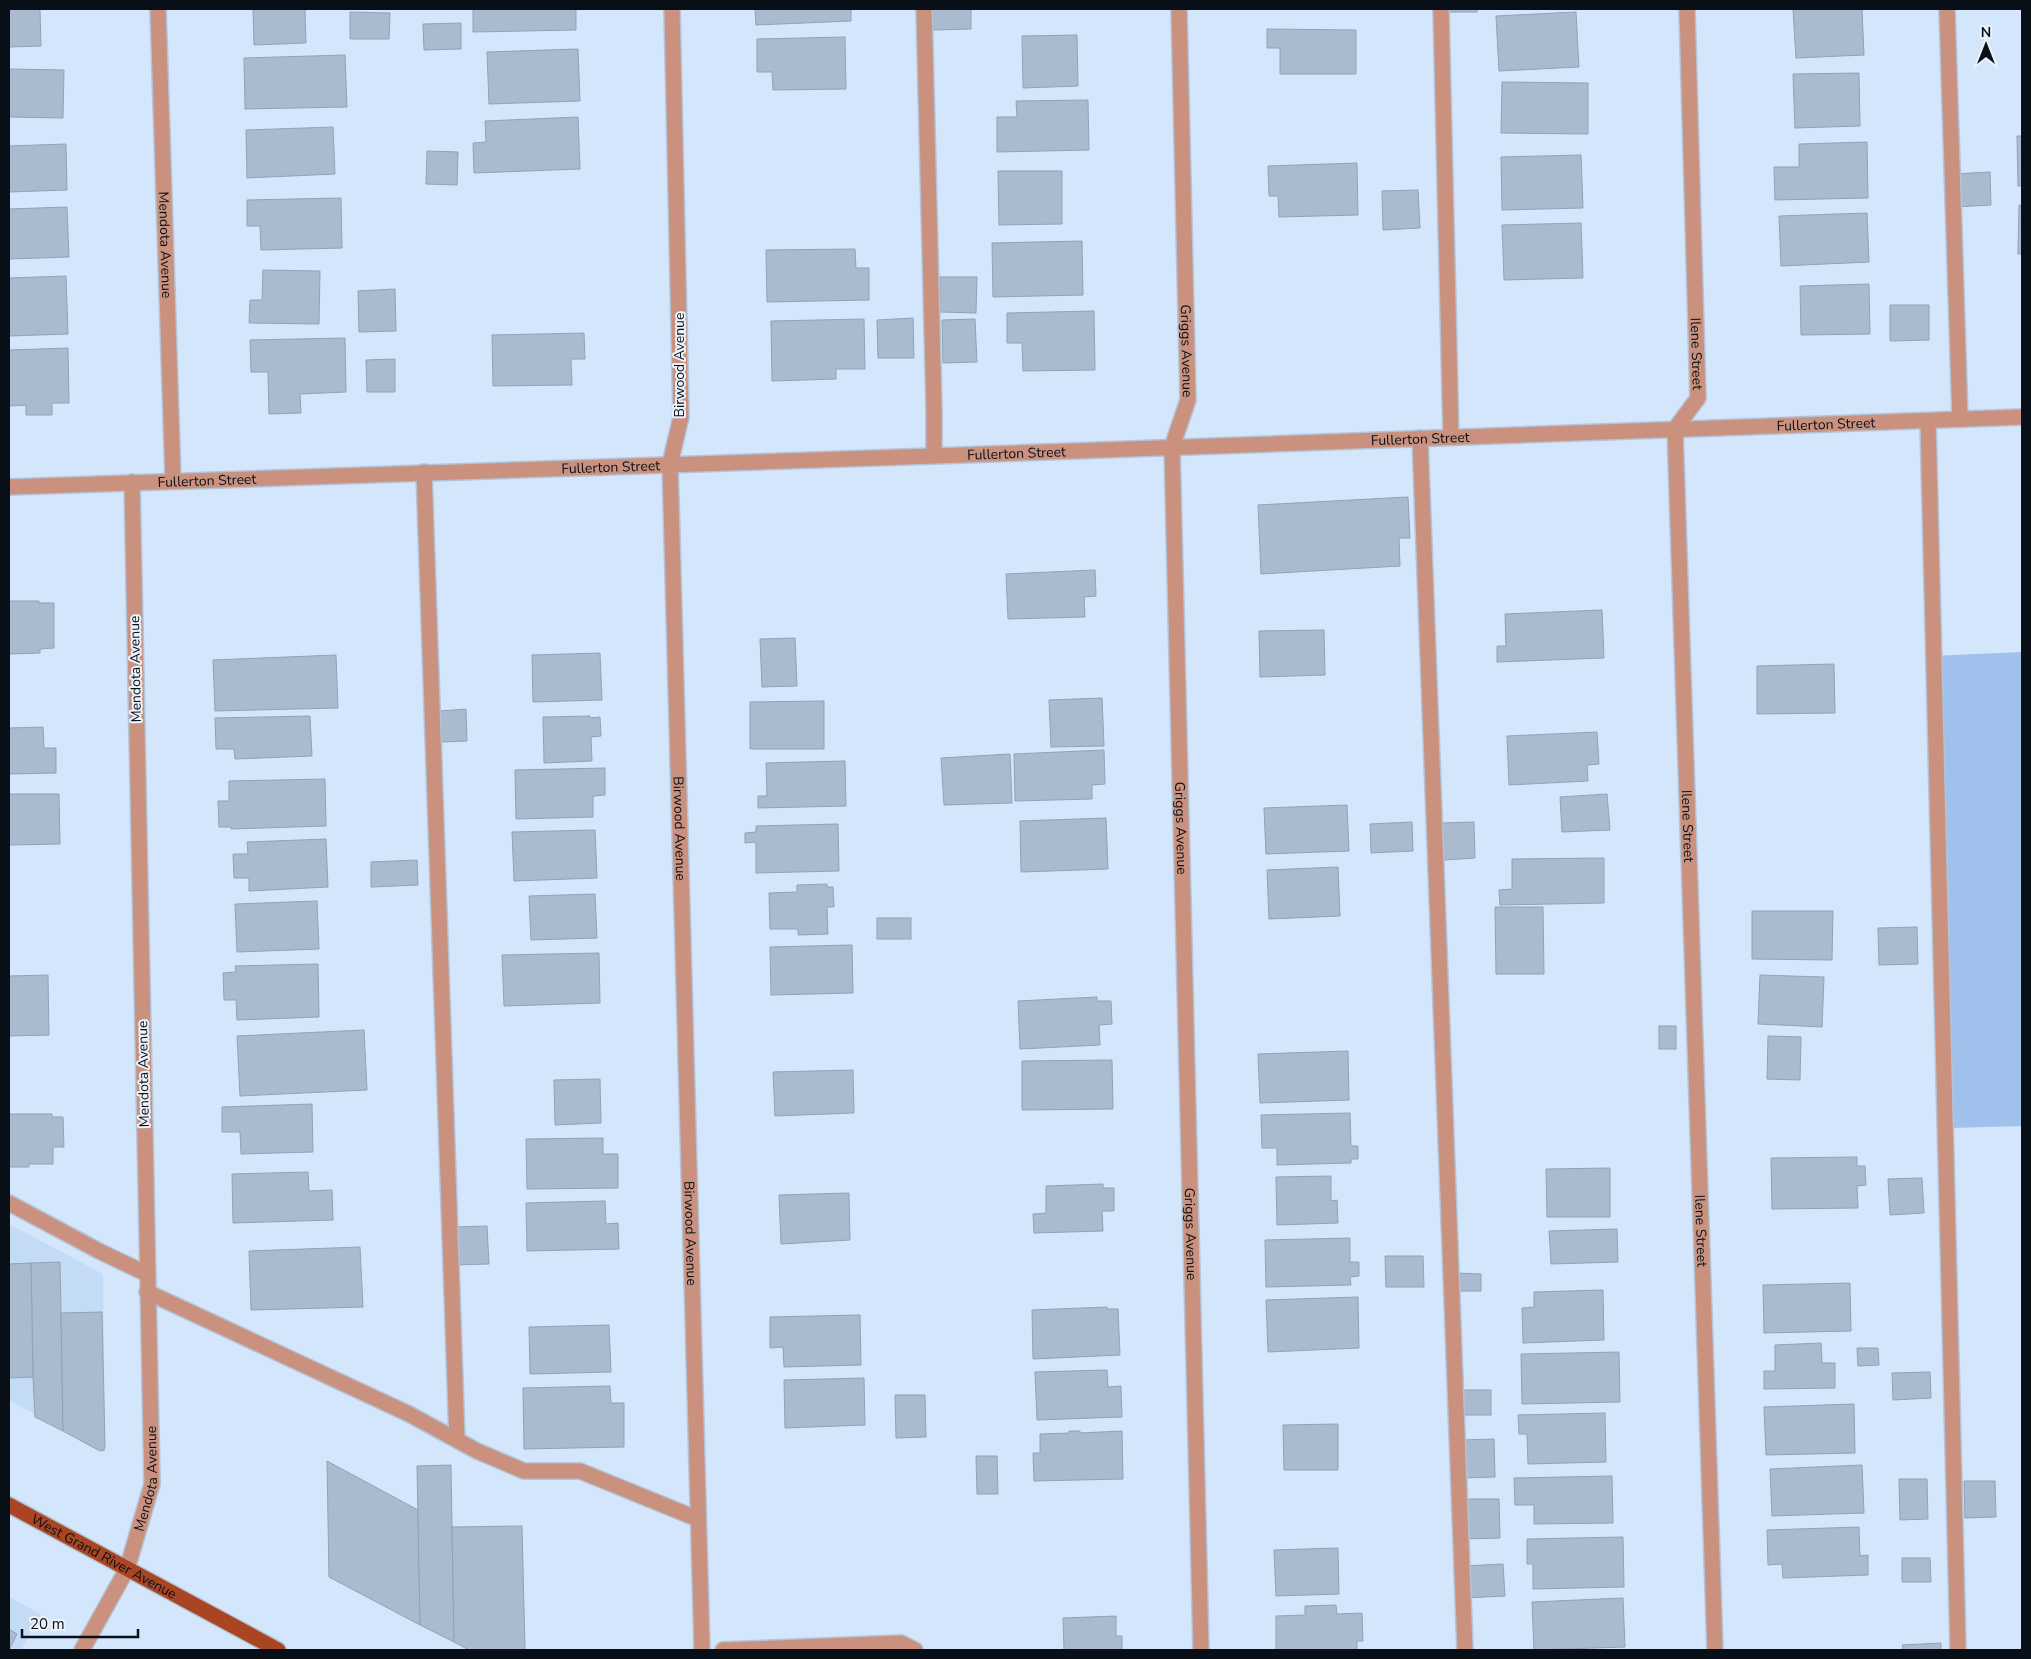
<svg xmlns="http://www.w3.org/2000/svg" width="2031" height="1659" viewBox="0 0 2031 1659" font-family="'Nunito Sans',sans-serif">
  <style>
    .built { fill: #c4dbf5 }
    .green { fill: #9fc1eb }
    .building { fill: #aabbcf; stroke: #92a2b6 }
    .lines { fill: none; stroke-linecap: round; stroke-linejoin: round }
    .service-casing { stroke: #b4c4d6; stroke-width: 18 }
    .minor-casing { stroke: #b4c4d6; stroke-width: 18 }
    .tertiary-casing { stroke: #b4c4d6; stroke-width: 18 }
    .primary-casing { stroke: #b4c4d6; stroke-width: 18 }
    .service { stroke: #ca917f; stroke-width: 15 }
    .minor { stroke: #ca917f; stroke-width: 15 }
    .tertiary { stroke: #ca917f; stroke-width: 15 }
    .primary { stroke: #aa4524; stroke-width: 15 }
    .labels { text-anchor: middle; stroke-width: 4; stroke-linejoin: round; paint-order: stroke }
    .street-label { font-size: 14px; fill: #090f16; stroke: #ebf2fb }
  </style>
  <rect width="100%" height="100%" fill="#d4e6fb"/>
  <g class="built">
    <path d="M 9,1224 L 103,1274 L 105,1453 L 9,1400 Z"/>
    <path d="M 9,1597 L 41,1614 L 21,1650 L 9,1650 Z"/>
  </g>
  <path class="green" d="M 2022,652 L 2022,1126 L 1950,1128 L 1932,656 Z"/>
  <g class="building">
    <path d="M 9,9 L 40,9 L 41,46 L 9,47 Z"/>
    <path d="M 253,9 L 305,9 L 306,43 L 254,45 Z"/>
    <path d="M 473,9 L 576,9 L 576,30 L 473,32 Z"/>
    <path d="M 755,9 L 851,9 L 851,21 L 756,25 Z"/>
    <path d="M 932,9 L 971,9 L 971,29 L 933,30 Z"/>
    <rect x="1442" y="9" width="35" height="3"/>
    <path d="M 1793,9 L 1862,9 L 1864,55 L 1796,58 Z"/>
    <path d="M 350,12 L 390,13 L 389,39 L 350,39 Z"/>
    <path d="M 1576,12 L 1579,67 L 1499,71 L 1496,16 Z"/>
    <path d="M 461,23 L 461,49 L 424,50 L 423,24 Z"/>
    <path d="M 1267,29 L 1356,30 L 1356,74 L 1280,74 L 1280,48 L 1267,48 Z"/>
    <path d="M 1077,35 L 1078,86 L 1023,88 L 1022,36 Z"/>
    <path d="M 845,37 L 846,89 L 773,90 L 772,72 L 757,72 L 757,39 Z"/>
    <path d="M 578,49 L 580,101 L 489,104 L 487,52 Z"/>
    <path d="M 345,55 L 347,107 L 245,109 L 244,58 Z"/>
    <path d="M 9,69 L 64,70 L 63,118 L 9,117 Z"/>
    <path d="M 1859,73 L 1860,126 L 1795,128 L 1793,74 Z"/>
    <path d="M 1502,82 L 1588,83 L 1588,134 L 1501,133 Z"/>
    <path d="M 1088,100 L 1089,150 L 997,152 L 997,117 L 1017,117 L 1016,101 Z"/>
    <path d="M 578,117 L 580,169 L 474,173 L 473,143 L 486,142 L 485,121 Z"/>
    <path d="M 333,127 L 335,174 L 247,178 L 246,130 Z"/>
    <path d="M 2017,136 L 2022,136 L 2022,186 L 2018,186 Z"/>
    <path d="M 1867,142 L 1868,198 L 1775,200 L 1774,167 L 1799,167 L 1799,144 Z"/>
    <path d="M 66,144 L 67,190 L 9,192 L 9,146 Z"/>
    <path d="M 427,151 L 458,152 L 457,185 L 426,184 Z"/>
    <path d="M 1581,155 L 1583,208 L 1502,210 L 1501,157 Z"/>
    <path d="M 1357,163 L 1358,215 L 1279,217 L 1278,196 L 1269,196 L 1268,166 Z"/>
    <path d="M 998,171 L 1062,171 L 1062,224 L 999,225 Z"/>
    <path d="M 1990,172 L 1991,205 L 1954,207 L 1953,174 Z"/>
    <path d="M 1418,190 L 1420,228 L 1383,230 L 1382,191 Z"/>
    <path d="M 341,198 L 342,248 L 261,250 L 260,226 L 247,226 L 247,200 Z"/>
    <path d="M 2019,205 L 2022,205 L 2022,254 L 2018,254 Z"/>
    <path d="M 67,207 L 69,257 L 9,259 L 9,209 Z"/>
    <path d="M 1867,213 L 1869,262 L 1781,266 L 1779,216 Z"/>
    <path d="M 1581,223 L 1583,278 L 1504,280 L 1502,225 Z"/>
    <path d="M 1082,241 L 1083,295 L 993,297 L 992,243 Z"/>
    <path d="M 855,249 L 856,268 L 869,268 L 869,300 L 767,302 L 766,250 Z"/>
    <path d="M 263,270 L 320,271 L 319,324 L 249,323 L 250,300 L 262,300 Z"/>
    <path d="M 66,276 L 68,334 L 9,336 L 9,278 Z"/>
    <path d="M 940,277 L 977,277 L 976,313 L 940,312 Z"/>
    <path d="M 1869,284 L 1870,334 L 1801,335 L 1800,286 Z"/>
    <path d="M 395,289 L 396,331 L 359,332 L 358,291 Z"/>
    <path d="M 1890,305 L 1929,305 L 1929,340 L 1890,341 Z"/>
    <path d="M 1094,311 L 1095,370 L 1023,371 L 1022,343 L 1007,343 L 1007,313 Z"/>
    <path d="M 913,318 L 914,358 L 878,358 L 877,320 Z"/>
    <path d="M 864,319 L 865,369 L 836,369 L 836,379 L 772,381 L 771,321 Z"/>
    <path d="M 975,319 L 977,362 L 943,363 L 942,320 Z"/>
    <path d="M 584,333 L 585,359 L 571,359 L 572,385 L 493,386 L 492,335 Z"/>
    <path d="M 345,338 L 346,392 L 300,394 L 301,413 L 269,414 L 268,372 L 251,372 L 250,340 Z"/>
    <path d="M 68,348 L 69,403 L 52,403 L 52,415 L 26,415 L 26,405 L 9,406 L 9,350 Z"/>
    <path d="M 395,359 L 395,392 L 367,392 L 366,360 Z"/>
    <path d="M 1408,497 L 1410,538 L 1399,538 L 1400,566 L 1261,574 L 1258,505 Z"/>
    <path d="M 1095,570 L 1096,596 L 1084,597 L 1085,617 L 1008,619 L 1006,574 Z"/>
    <path d="M 9,601 L 39,601 L 39,603 L 54,603 L 54,648 L 40,649 L 40,653 L 9,654 Z"/>
    <path d="M 1602,610 L 1604,658 L 1497,662 L 1497,646 L 1506,646 L 1505,614 Z"/>
    <path d="M 1324,630 L 1325,675 L 1260,677 L 1259,631 Z"/>
    <path d="M 795,638 L 797,686 L 762,687 L 760,639 Z"/>
    <path d="M 600,653 L 602,700 L 533,702 L 532,655 Z"/>
    <path d="M 336,655 L 338,708 L 215,711 L 213,660 Z"/>
    <path d="M 1834,664 L 1835,713 L 1757,714 L 1757,666 Z"/>
    <path d="M 1102,698 L 1104,746 L 1051,747 L 1049,700 Z"/>
    <path d="M 824,701 L 824,749 L 750,749 L 750,702 Z"/>
    <path d="M 466,709 L 467,741 L 441,742 L 440,711 Z"/>
    <path d="M 310,716 L 312,756 L 235,759 L 234,749 L 216,749 L 215,718 Z"/>
    <path d="M 590,716 L 590,718 L 600,717 L 601,736 L 591,737 L 592,761 L 544,763 L 543,717 Z"/>
    <path d="M 43,727 L 44,748 L 56,748 L 56,773 L 9,774 L 9,728 Z"/>
    <path d="M 1597,732 L 1599,764 L 1587,765 L 1588,781 L 1509,785 L 1507,736 Z"/>
    <path d="M 1104,750 L 1105,784 L 1092,785 L 1092,799 L 1015,801 L 1014,754 Z"/>
    <path d="M 1010,754 L 1012,803 L 944,805 L 941,758 Z"/>
    <path d="M 845,761 L 846,806 L 758,808 L 758,796 L 767,796 L 766,763 Z"/>
    <path d="M 605,768 L 605,795 L 593,796 L 593,817 L 516,819 L 515,770 Z"/>
    <path d="M 325,779 L 326,826 L 231,829 L 231,827 L 219,827 L 218,801 L 229,801 L 229,781 Z"/>
    <path d="M 9,794 L 59,794 L 60,844 L 9,845 Z"/>
    <path d="M 1607,794 L 1610,830 L 1562,832 L 1560,797 Z"/>
    <path d="M 1347,805 L 1349,851 L 1266,854 L 1264,808 Z"/>
    <path d="M 1106,818 L 1108,869 L 1021,872 L 1020,821 Z"/>
    <path d="M 1412,822 L 1413,851 L 1371,853 L 1370,824 Z"/>
    <path d="M 1474,822 L 1475,858 L 1444,860 L 1442,823 Z"/>
    <path d="M 838,824 L 839,871 L 756,873 L 756,842 L 745,843 L 745,833 L 756,832 L 756,826 Z"/>
    <path d="M 595,830 L 597,878 L 514,881 L 512,832 Z"/>
    <path d="M 326,839 L 328,887 L 249,891 L 249,878 L 234,878 L 233,854 L 248,854 L 247,842 Z"/>
    <path d="M 1604,858 L 1604,903 L 1500,905 L 1499,890 L 1512,889 L 1512,859 Z"/>
    <path d="M 417,860 L 418,885 L 371,887 L 371,862 Z"/>
    <path d="M 1338,867 L 1340,916 L 1269,919 L 1267,870 Z"/>
    <path d="M 827,884 L 827,887 L 833,887 L 834,907 L 827,907 L 828,934 L 798,935 L 798,929 L 770,929 L 769,893 L 797,892 L 797,885 Z"/>
    <path d="M 595,894 L 597,938 L 531,940 L 529,896 Z"/>
    <path d="M 317,901 L 319,949 L 237,952 L 235,904 Z"/>
    <path d="M 1495,907 L 1543,907 L 1544,974 L 1496,974 Z"/>
    <path d="M 1752,911 L 1833,911 L 1832,960 L 1752,959 Z"/>
    <rect x="877" y="918" width="34" height="21"/>
    <path d="M 1917,927 L 1918,964 L 1879,965 L 1878,928 Z"/>
    <path d="M 852,945 L 853,993 L 771,995 L 770,947 Z"/>
    <path d="M 599,953 L 600,1003 L 504,1006 L 502,955 Z"/>
    <path d="M 318,964 L 319,1017 L 237,1020 L 236,1000 L 224,1000 L 223,973 L 236,972 L 235,966 Z"/>
    <path d="M 48,975 L 49,1035 L 9,1036 L 9,976 Z"/>
    <path d="M 1760,975 L 1824,977 L 1822,1027 L 1758,1024 Z"/>
    <path d="M 1097,997 L 1097,1001 L 1111,1001 L 1112,1024 L 1099,1025 L 1100,1045 L 1020,1049 L 1018,1001 Z"/>
    <rect x="1659" y="1026" width="17" height="23"/>
    <path d="M 364,1030 L 367,1090 L 240,1096 L 237,1036 Z"/>
    <path d="M 1768,1036 L 1801,1037 L 1800,1080 L 1767,1079 Z"/>
    <path d="M 1348,1051 L 1349,1100 L 1260,1103 L 1258,1054 Z"/>
    <path d="M 1112,1060 L 1113,1109 L 1022,1110 L 1022,1061 Z"/>
    <path d="M 853,1070 L 854,1113 L 775,1116 L 773,1072 Z"/>
    <path d="M 600,1079 L 601,1123 L 555,1125 L 554,1080 Z"/>
    <path d="M 312,1104 L 313,1152 L 241,1154 L 240,1132 L 222,1132 L 222,1107 Z"/>
    <path d="M 1350,1113 L 1351,1146 L 1358,1146 L 1358,1159 L 1351,1159 L 1351,1163 L 1277,1165 L 1277,1148 L 1262,1148 L 1261,1115 Z"/>
    <path d="M 9,1114 L 52,1114 L 52,1117 L 63,1117 L 64,1147 L 53,1147 L 53,1164 L 29,1164 L 29,1167 L 9,1167 Z"/>
    <path d="M 603,1138 L 603,1154 L 618,1154 L 618,1188 L 527,1189 L 526,1139 Z"/>
    <path d="M 1857,1157 L 1857,1166 L 1865,1166 L 1866,1185 L 1857,1186 L 1858,1208 L 1772,1209 L 1771,1158 Z"/>
    <path d="M 1610,1168 L 1610,1217 L 1547,1217 L 1546,1169 Z"/>
    <path d="M 308,1172 L 309,1191 L 332,1190 L 333,1220 L 233,1223 L 232,1174 Z"/>
    <path d="M 1331,1176 L 1331,1201 L 1337,1200 L 1338,1223 L 1277,1225 L 1276,1177 Z"/>
    <path d="M 1922,1178 L 1924,1213 L 1890,1215 L 1888,1179 Z"/>
    <path d="M 1103,1184 L 1103,1188 L 1114,1188 L 1114,1211 L 1102,1211 L 1103,1231 L 1034,1233 L 1033,1214 L 1046,1213 L 1046,1186 Z"/>
    <path d="M 849,1193 L 850,1240 L 781,1244 L 779,1195 Z"/>
    <path d="M 605,1201 L 606,1224 L 618,1223 L 619,1249 L 527,1251 L 526,1203 Z"/>
    <path d="M 487,1226 L 489,1264 L 453,1265 L 451,1227 Z"/>
    <path d="M 1617,1229 L 1618,1262 L 1551,1264 L 1549,1231 Z"/>
    <path d="M 1350,1238 L 1350,1262 L 1359,1262 L 1359,1276 L 1350,1277 L 1351,1285 L 1266,1287 L 1265,1240 Z"/>
    <path d="M 360,1247 L 363,1307 L 251,1310 L 249,1251 Z"/>
    <path d="M 1385,1256 L 1423,1256 L 1424,1287 L 1386,1287 Z"/>
    <path d="M 60,1262 L 61,1313 L 63,1431 L 35,1417 L 33,1377 L 31,1263 Z"/>
    <path d="M 31,1263 L 33,1377 L 9,1378 L 9,1264 Z"/>
    <path d="M 1456,1273 L 1481,1274 L 1481,1291 L 1455,1291 Z"/>
    <path d="M 1850,1283 L 1851,1331 L 1764,1333 L 1763,1285 Z"/>
    <path d="M 1603,1290 L 1604,1340 L 1523,1343 L 1522,1308 L 1534,1307 L 1534,1292 Z"/>
    <path d="M 1358,1297 L 1359,1348 L 1268,1352 L 1266,1300 Z"/>
    <path d="M 1107,1307 L 1107,1309 L 1118,1309 L 1120,1355 L 1033,1359 L 1032,1310 Z"/>
    <path d="M 102,1312 L 105,1446 L 104,1450 L 100,1451 L 63,1431 L 61,1313 Z"/>
    <path d="M 860,1315 L 861,1365 L 784,1367 L 783,1347 L 770,1348 L 770,1317 Z"/>
    <path d="M 609,1325 L 611,1372 L 530,1374 L 529,1327 Z"/>
    <path d="M 1821,1343 L 1822,1363 L 1835,1363 L 1835,1388 L 1764,1389 L 1764,1371 L 1775,1371 L 1775,1345 Z"/>
    <path d="M 1857,1348 L 1878,1348 L 1879,1365 L 1858,1366 Z"/>
    <path d="M 1619,1352 L 1620,1402 L 1522,1404 L 1521,1354 Z"/>
    <path d="M 1107,1370 L 1108,1387 L 1121,1386 L 1122,1417 L 1037,1420 L 1035,1372 Z"/>
    <path d="M 1930,1372 L 1931,1398 L 1893,1400 L 1892,1373 Z"/>
    <path d="M 864,1378 L 865,1425 L 785,1428 L 784,1380 Z"/>
    <path d="M 610,1386 L 611,1403 L 624,1403 L 624,1447 L 524,1449 L 523,1388 Z"/>
    <rect x="1459" y="1390" width="32" height="25"/>
    <path d="M 895,1395 L 925,1395 L 926,1437 L 896,1438 Z"/>
    <path d="M 1854,1404 L 1855,1453 L 1766,1455 L 1764,1407 Z"/>
    <path d="M 1605,1413 L 1606,1462 L 1528,1464 L 1527,1434 L 1519,1434 L 1518,1415 Z"/>
    <path d="M 1338,1424 L 1338,1470 L 1284,1470 L 1283,1425 Z"/>
    <path d="M 1069,1431 L 1080,1431 L 1080,1433 L 1122,1431 L 1123,1479 L 1034,1481 L 1033,1453 L 1040,1453 L 1040,1434 L 1069,1433 Z"/>
    <path d="M 1494,1439 L 1495,1477 L 1461,1478 L 1461,1440 Z"/>
    <path d="M 976,1456 L 997,1456 L 998,1494 L 977,1494 Z"/>
    <path d="M 327,1461 L 418,1510 L 420,1625 L 329,1577 Z"/>
    <path d="M 451,1465 L 452,1527 L 454,1642 L 420,1625 L 417,1466 Z"/>
    <path d="M 1862,1465 L 1864,1513 L 1772,1516 L 1770,1469 Z"/>
    <path d="M 1612,1476 L 1613,1523 L 1534,1524 L 1534,1505 L 1515,1505 L 1514,1478 Z"/>
    <path d="M 1899,1479 L 1927,1479 L 1928,1519 L 1900,1520 Z"/>
    <path d="M 1964,1481 L 1995,1481 L 1996,1517 L 1965,1518 Z"/>
    <path d="M 1462,1499 L 1499,1499 L 1500,1538 L 1463,1539 Z"/>
    <path d="M 522,1526 L 525,1650 L 469,1650 L 454,1642 L 452,1527 Z"/>
    <path d="M 1859,1527 L 1860,1556 L 1868,1555 L 1868,1575 L 1783,1578 L 1782,1564 L 1768,1565 L 1767,1530 Z"/>
    <path d="M 1623,1537 L 1624,1587 L 1533,1589 L 1533,1564 L 1527,1564 L 1527,1539 Z"/>
    <path d="M 1338,1548 L 1339,1594 L 1276,1596 L 1274,1550 Z"/>
    <path d="M 1902,1558 L 1930,1558 L 1931,1582 L 1902,1582 Z"/>
    <path d="M 1503,1564 L 1505,1596 L 1465,1598 L 1464,1566 Z"/>
    <path d="M 1623,1598 L 1625,1647 L 1534,1650 L 1532,1602 Z"/>
    <path d="M 1336,1605 L 1337,1614 L 1362,1613 L 1363,1641 L 1357,1641 L 1357,1650 L 1276,1650 L 1276,1616 L 1305,1615 L 1305,1606 Z"/>
    <path d="M 1116,1616 L 1116,1636 L 1122,1636 L 1122,1649 L 1117,1650 L 1064,1650 L 1063,1618 Z"/>
    <path d="M 9,1629 L 17,1634 L 9,1650 Z"/>
    <path d="M 1941,1643 L 1941,1650 L 1903,1650 L 1902,1645 Z"/>
  </g>
  <g class="lines">
    <defs>
      <g id="service">
        <path d="M 924,9 L 934,409 L 934,456"/>
        <path d="M 1441,9 L 1451,437"/>
        <path d="M 1947,9 L 1960,419"/>
        <path d="M 1928,421 L 1958,1650"/>
        <path d="M 1420,438 L 1465,1650"/>
        <path d="M 424,472 L 457,1440"/>
        <path d="M 9,1203 L 99,1251 L 147,1274"/>
        <path d="M 147,1292 L 409,1414 L 477,1451 L 524,1471 L 580,1471 L 698,1519"/>
        <path d="M 723,1650 L 901,1643 L 915,1650"/>
      </g>
      <g id="minor">
        <path id="s1" d="M 158,9 L 173,480"/>
        <path id="s2" d="M 672,9 L 681,417 L 670,464 L 702,1650"/>
        <path id="s3" d="M 1179,9 L 1188,400 L 1172,447 L 1201,1650"/>
        <path id="s4" d="M 1687,9 L 1698,398 L 1675,429 L 1715,1650"/>
        <path id="s5" d="M 82,1650 L 127,1569 L 152,1484 L 132,482"/>
      </g>
      <g id="tertiary">
        <path id="s6" d="M 9,487 L 934,456 L 2022,417"/>
      </g>
      <g id="primary">
        <path id="s7" d="M 9,1505 L 278,1650"/>
      </g>
    </defs>
    <use href="#service" class="service-casing"/>
    <use href="#minor" class="minor-casing"/>
    <use href="#tertiary" class="tertiary-casing"/>
    <use href="#primary" class="primary-casing"/>
    <use href="#service" class="service"/>
    <use href="#minor" class="minor"/>
    <use href="#tertiary" class="tertiary"/>
    <use href="#primary" class="primary"/>
  </g>
  <g class="labels">
    <g class="street-label">
      <text dy="5" stroke="none"><textPath href="#s1" startOffset="236">Mendota Avenue</textPath></text>
      <text dy="5" stroke="none"><textPath href="#s3" startOffset="342">Griggs Avenue</textPath></text>
      <text dy="5" stroke="none"><textPath href="#s4" startOffset="345">Ilene Street</textPath></text>
      <text transform="translate(679 365) rotate(-90)" y="5">Birwood Avenue</text>
      <text dy="5" stroke="none"><textPath href="#s6" startOffset="1818">Fullerton Street</textPath></text>
      <text dy="5" stroke="none"><textPath href="#s6" startOffset="1412">Fullerton Street</textPath></text>
      <text dy="5" stroke="none"><textPath href="#s6" startOffset="1008">Fullerton Street</textPath></text>
      <text dy="5" stroke="none"><textPath href="#s6" startOffset="602">Fullerton Street</textPath></text>
      <text dy="5" stroke="none"><textPath href="#s6" startOffset="198">Fullerton Street</textPath></text>
      <text transform="translate(135 669) rotate(-91)" y="5">Mendota Avenue</text>
      <text dy="5" stroke="none"><textPath href="#s4" startOffset="825">Ilene Street</textPath></text>
      <text dy="5" stroke="none"><textPath href="#s3" startOffset="822">Griggs Avenue</textPath></text>
      <text dy="5" stroke="none"><textPath href="#s2" startOffset="821">Birwood Avenue</textPath></text>
      <text transform="translate(143 1074) rotate(-91)" y="5">Mendota Avenue</text>
      <text dy="5" stroke="none"><textPath href="#s4" startOffset="1230">Ilene Street</textPath></text>
      <text dy="5" stroke="none"><textPath href="#s3" startOffset="1228">Griggs Avenue</textPath></text>
      <text dy="5" stroke="none"><textPath href="#s2" startOffset="1226">Birwood Avenue</textPath></text>
      <text dy="5" stroke="none"><textPath href="#s5" startOffset="186">Mendota Avenue</textPath></text>
      <text dy="5" stroke="none"><textPath href="#s7" startOffset="108">West Grand River Avenue</textPath></text>
    </g>
  </g>
  <rect width="2031" height="1659" fill="none" stroke="#090f16" stroke-width="20"/>
  <g transform="translate(1986 45)" stroke="#ebf2fb" stroke-width="4" paint-order="stroke">
  <path d="M0-4L9 19L0 12L-9 19Z" fill="#090f16"/>
  <text y="-8" font-size="14" font-weight="bold" text-anchor="middle" fill="#090f16">N</text>
  </g>
  <path d="M22 1629v8h116v-8" fill="none" stroke="#090f16" stroke-width="2.5"/>
  <text x="30" y="1629" font-size="15" fill="#090f16" stroke="#ebf2fb" stroke-width="4" paint-order="stroke">20 m</text>
</svg>
